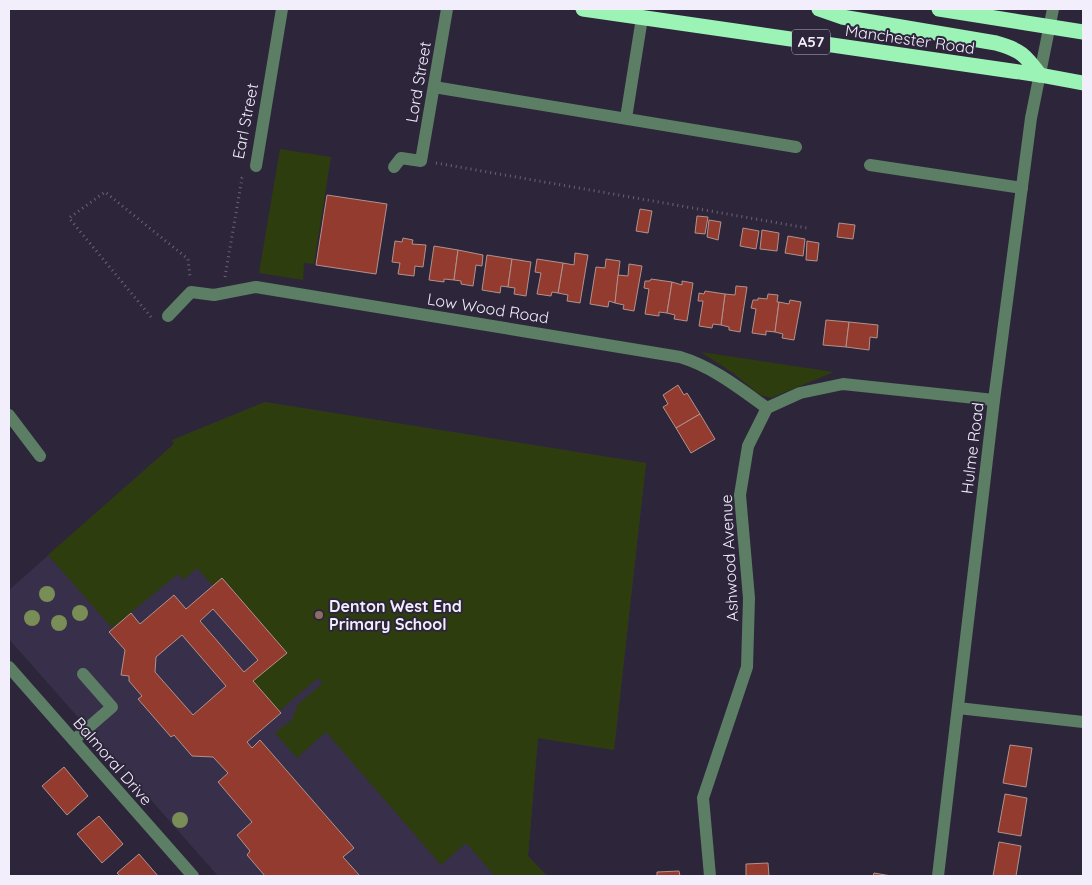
<svg xmlns="http://www.w3.org/2000/svg" width="1092" height="885" viewBox="0 0 1092 885" font-family="Quicksand,sans-serif">
  <style>
    .built { fill: #382f4a }
    .green { fill: #2e3d0d }
    .building { fill: #933b2f; stroke: #b1928c; fill-rule: evenodd }
    .lines { fill: none; stroke-linecap: round; stroke-linejoin: round }
    .path { stroke: #6a6477; stroke-width: 3; stroke-dasharray: 1 4; stroke-linecap: butt }
    .minor { stroke: #5c7e65; stroke-width: 12 }
    .highway { stroke: #9bf4b6; stroke-width: 15 }
    .tree { fill: #798d56 }
    .education-dot { fill: #8d6e63; stroke: #2d263b; stroke-width: 2 }
    .labels { text-anchor: middle; stroke-width: 4; stroke-linejoin: round; paint-order: stroke }
    .shield { fill: #2d263b; stroke: #b7b2c2; stroke-width: 1 }
    .shield-label { font-size: 15px; font-weight: bold; fill: #f2eefc }
    .street-label { font-size: 16px; fill: #f2eefc; stroke: #2d263b }
    .poi-label { font-size: 16px; font-weight: bold; fill: #f2eefc; stroke: #2d263b; text-anchor: start }
  </style>
  <rect width="100%" height="100%" fill="#2d263b"/>
  <path class="built" d="M 265,402 L 646,463 L 614,750 L 538,738 L 528,856 L 547,876 L 218,876 L 9,639 L 9,590 L 174,444 L 172,440 Z"/>
  <g class="green">
    <path d="M 280,149 L 331,157 L 314,264 L 304,263 L 303,280 L 259,273 Z"/>
    <path d="M 701,352 L 834,372 L 771,398 L 760,395 L 733,373 Z"/>
    <path d="M 265,402 L 646,463 L 614,750 L 538,738 L 528,856 L 547,876 L 495,876 L 466,843 L 441,865 L 326,732 L 297,758 L 275,733 L 292,720 L 298,704 L 323,683 L 318,678 L 279,711 L 253,681 L 286,653 L 223,578 L 213,586 L 197,568 L 183,580 L 178,574 L 112,628 L 48,555 L 174,444 L 172,440 Z"/>
  </g>
  <g class="building">
    <path d="M 327,195 L 387,204 L 376,274 L 316,265 Z"/>
    <path d="M 640,209 L 652,211 L 648,233 L 636,231 Z"/>
    <path d="M 697,216 L 708,217 L 705,234 L 695,233 Z"/>
    <path d="M 709,220 L 721,222 L 718,240 L 707,237 Z"/>
    <path d="M 839,223 L 855,225 L 853,239 L 837,237 Z"/>
    <path d="M 743,228 L 759,231 L 756,249 L 740,246 Z"/>
    <path d="M 762,230 L 779,233 L 777,251 L 760,249 Z"/>
    <path d="M 788,236 L 805,239 L 803,256 L 785,253 Z"/>
    <path d="M 403,238 L 413,240 L 412,244 L 426,245 L 423,267 L 415,266 L 414,276 L 398,274 L 400,263 L 392,262 L 395,241 L 402,242 Z"/>
    <path d="M 807,241 L 819,243 L 817,261 L 806,260 Z"/>
    <path d="M 434,246 L 458,250 L 454,280 L 444,279 L 444,282 L 429,280 Z"/>
    <path d="M 458,250 L 483,255 L 482,266 L 476,265 L 473,286 L 461,284 L 461,281 L 454,280 Z"/>
    <path d="M 575,253 L 588,255 L 580,303 L 567,301 L 568,295 L 558,293 L 563,263 L 574,265 Z"/>
    <path d="M 487,255 L 512,259 L 508,287 L 501,286 L 500,293 L 482,290 Z"/>
    <path d="M 512,259 L 531,262 L 526,296 L 514,294 L 515,288 L 508,287 Z"/>
    <path d="M 537,259 L 563,263 L 558,293 L 552,292 L 551,296 L 537,294 L 541,273 L 535,272 Z"/>
    <path d="M 606,259 L 620,261 L 615,303 L 609,301 L 608,307 L 590,304 L 596,267 L 605,268 Z"/>
    <path d="M 629,264 L 642,266 L 634,311 L 623,309 L 624,305 L 615,303 L 618,275 L 628,276 Z"/>
    <path d="M 651,279 L 672,282 L 667,313 L 659,312 L 659,316 L 645,314 L 649,289 L 644,288 L 645,281 L 650,281 Z"/>
    <path d="M 682,281 L 693,283 L 687,321 L 674,319 L 675,315 L 667,313 L 672,282 L 682,285 Z"/>
    <path d="M 736,286 L 747,287 L 740,332 L 729,330 L 729,327 L 721,325 L 725,294 L 735,295 Z"/>
    <path d="M 705,291 L 725,294 L 721,325 L 713,324 L 712,328 L 699,326 L 703,301 L 698,301 L 699,293 L 704,294 Z"/>
    <path d="M 768,294 L 778,295 L 777,302 L 779,302 L 775,332 L 766,331 L 766,335 L 752,333 L 756,309 L 751,308 L 753,300 L 758,300 L 758,298 L 767,299 Z"/>
    <path d="M 790,300 L 801,302 L 794,340 L 782,338 L 783,334 L 775,332 L 779,302 L 789,304 Z"/>
    <path d="M 826,320 L 849,322 L 846,347 L 823,345 Z"/>
    <path d="M 849,322 L 878,325 L 877,338 L 870,337 L 869,350 L 846,347 Z"/>
    <path d="M 678,385 L 684,395 L 687,393 L 700,414 L 676,428 L 663,407 L 668,404 L 663,395 Z"/>
    <path d="M 700,414 L 715,439 L 691,453 L 676,428 Z"/>
    <path d="M 222,578 L 287,653 L 253,681 L 281,713 L 247,742 L 252,748 L 260,740 L 354,848 L 343,857 L 360,876 L 265,876 L 247,855 L 250,851 L 237,835 L 252,822 L 218,782 L 228,773 L 213,757 L 192,756 L 174,735 L 171,737 L 138,699 L 142,696 L 129,681 L 129,676 L 121,675 L 125,650 L 109,632 L 131,613 L 140,624 L 174,595 L 186,609 ZM 213,609 L 258,660 L 244,672 L 200,621 ZM 182,635 L 226,686 L 193,715 L 155,672 L 156,657 Z"/>
    <path d="M 1010,745 L 1032,748 L 1026,787 L 1003,783 Z"/>
    <path d="M 64,767 L 88,796 L 67,815 L 42,786 Z"/>
    <path d="M 1005,794 L 1027,798 L 1021,836 L 998,832 Z"/>
    <path d="M 99,816 L 123,844 L 102,863 L 77,834 Z"/>
    <path d="M 999,842 L 1021,846 L 1016,876 L 993,876 Z"/>
    <path d="M 139,854 L 158,876 L 120,876 L 117,873 Z"/>
    <path d="M 768,863 L 769,876 L 746,876 L 746,864 Z"/>
    <path d="M 679,871 L 680,876 L 657,876 L 657,872 Z"/>
    <path d="M 874,873 L 891,876 L 873,876 Z"/>
  </g>
  <g class="lines">
    <g class="path">
      <path d="M 436,163 L 807,228"/>
      <path d="M 225,277 L 242,178 L 244,176"/>
      <path d="M 151,317 L 69,218 L 105,192 L 188,259 L 190,277"/>
    </g>
    <g class="minor">
      <path d="M 434,87 L 796,147"/>
      <path d="M 626,118 L 642,18"/>
      <path d="M 870,165 L 1022,188"/>
      <path d="M 256,166 L 282,9"/>
      <path d="M 394,167 L 401,158 L 421,161 L 447,9"/>
      <path d="M 168,316 L 191,292 L 214,295 L 256,287 L 680,357 C 713,367 739,388 767,408"/>
      <path d="M 9,415 L 40,456"/>
      <path d="M 9,667 L 193,876"/>
      <path d="M 958,708 L 1083,722"/>
      <path d="M 74,740 L 112,707 L 83,674"/>
      <path d="M 710,876 L 703,798 L 747,667 L 749,598 L 740,495 L 748,446 L 767,408 L 800,393 L 843,384 L 994,400"/>
      <path d="M 938,876 L 994,400 L 1031,118 L 1053,9"/>
    </g>
    <g class="highway">
      <path d="M 583,9 L 1040,75 L 1083,83"/>
      <path d="M 819,9 L 842,17 L 996,43 C 1021,50 1025,55 1040,75"/>
      <path d="M 939,9 L 1083,32"/>
    </g>
  </g>
  <g class="tree">
    <circle cx="47" cy="594" r="8"/>
    <circle cx="80" cy="613" r="8"/>
    <circle cx="32" cy="618" r="8"/>
    <circle cx="59" cy="623" r="8"/>
    <circle cx="180" cy="820" r="8"/>
  </g>
  <circle class="education-dot" cx="319" cy="615" r="5"/>
  <g class="labels">
    <rect class="shield" x="792" y="29.5" width="38" height="25" rx="4"/>
    <g class="shield-label">
      <text x="811" y="47">A57</text>
    </g>
    <g class="street-label">
      <text transform="translate(910 39) rotate(8)" y="6">Manchester Road</text>
      <text transform="translate(418 82) rotate(-80)" y="6">Lord Street</text>
      <text transform="translate(245 121) rotate(-79)" y="6">Earl Street</text>
      <text transform="translate(488 308) rotate(9)" y="6">Low Wood Road</text>
      <text transform="translate(972 448) rotate(-83)" y="6">Hulme Road</text>
      <text transform="translate(729 558) rotate(-93)" y="6">Ashwood Avenue</text>
      <text transform="translate(113 761) rotate(49)" y="6">Balmoral Drive</text>
    </g>
    <g class="poi-label">
      <text x="329" y="612">Denton West End<tspan x="329" dy="18">Primary School</tspan></text>
    </g>
  </g>
  <rect width="1092" height="885" fill="none" stroke="#f2eefc" stroke-width="20"/>
</svg>
